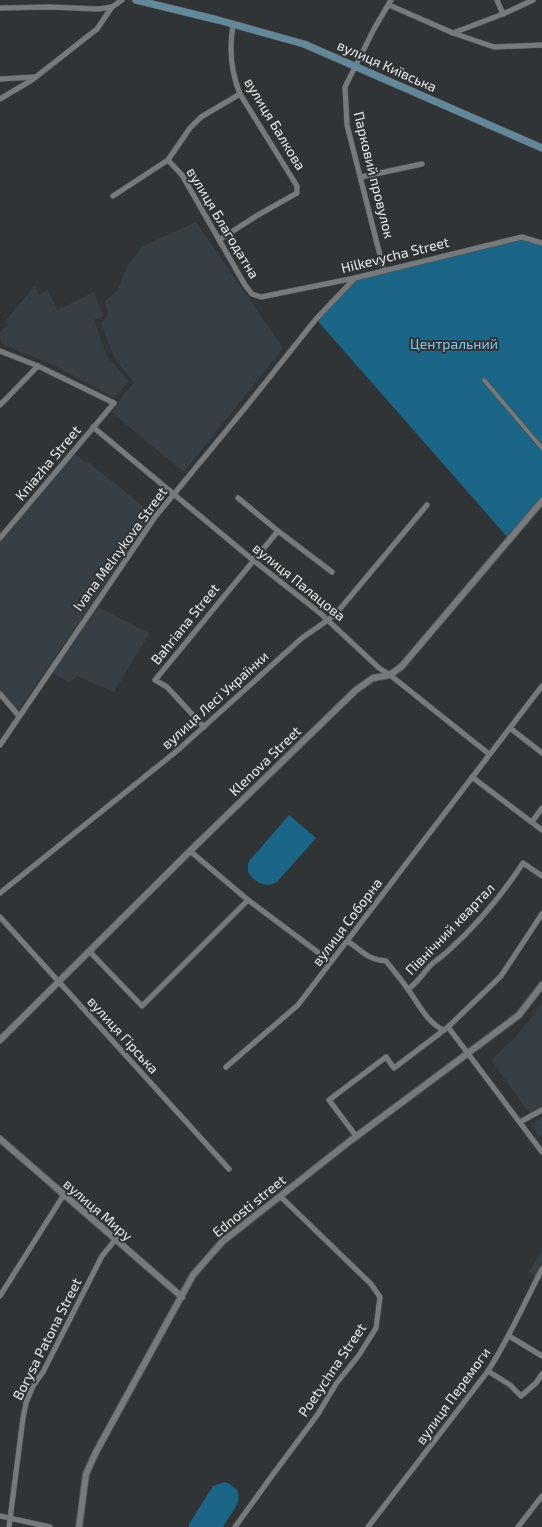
<svg xmlns="http://www.w3.org/2000/svg" width="542" height="1527" viewBox="0 0 542 1527" font-family="'Exo 2',sans-serif">
  <style>
    .built { fill: #373f44 }
    .green { fill: #1b6586 }
    .lines { fill: none; stroke-linecap: round; stroke-linejoin: round }
    .pedestrian-casing { stroke: #4f5253; stroke-width: 5 }
    .minor-casing { stroke: #4f5253; stroke-width: 6 }
    .tertiary-casing { stroke: #4f5253; stroke-width: 8 }
    .secondary-casing { stroke: #4f5253; stroke-width: 8 }
    .pedestrian { stroke: #777a7c; stroke-width: 3.5 }
    .minor { stroke: #777a7c; stroke-width: 5 }
    .tertiary { stroke: #777a7c; stroke-width: 6 }
    .secondary { stroke: #638899; stroke-width: 7 }
    .labels { text-anchor: middle; stroke-width: 4; stroke-linejoin: round; paint-order: stroke }
    .street-label { font-size: 14px; fill: #e8eaeb; stroke: #313436 }
    .park-label { font-size: 14px; fill: #83ccf4; stroke: #313436 }
  </style>
  <rect width="100%" height="100%" fill="#313436"/>
  <g class="built">
    <path d="M 196,222 L 283,348 L 184,472 L 111,412 L 134,382 L 115,359 L 101,323 L 108,316 L 105,301 L 117,291 L 129,263 L 143,246 Z"/>
    <path d="M 35,286 L 39,295 L 47,290 L 58,310 L 94,292 L 103,316 L 94,320 L 106,355 L 129,382 L 114,397 L 49,363 L 1,344 L 0,332 L 8,325 L 6,320 Z"/>
    <path d="M 75,454 L 85,462 L 88,462 L 153,514 L 18,711 L 0,690 L 0,542 Z"/>
    <path d="M 98,607 L 149,633 L 142,646 L 114,692 L 77,676 L 70,683 L 52,673 Z"/>
    <path d="M 542,1003 L 542,1107 L 530,1114 L 491,1060 L 515,1038 Z"/>
    <path d="M 542,1117 L 542,1135 L 539,1137 L 531,1126 Z"/>
    <path d="M 542,1251 L 542,1281 L 529,1272 Z"/>
  </g>
  <g class="green">
    <path d="M 522,237 L 542,243 L 542,501 L 509,539 L 316,319 L 355,278 Z"/>
    <path d="M 289,815 L 316,838 L 277,882 C 265,889 254,882 248,872 L 248,864 L 250,860 Z"/>
    <path d="M 225,1482 C 252,1493 232,1511 223,1527 L 189,1527 L 189,1524 L 213,1486 Z"/>
  </g>
  <g class="lines">
    <defs>
      <path id="pedestrian" d="M 484,380 L 542,448"/>
      <g id="minor">
        <path d="M 497,0 L 503,14"/>
        <path d="M 389,5 L 453,33 L 494,47 L 542,45"/>
        <path d="M 0,8 L 50,7 L 98,9 L 112,7 L 122,0"/>
        <path d="M 453,33 L 503,14 L 533,0"/>
        <path d="M 0,79 L 35,77"/>
        <path d="M 0,99 L 32,80 L 97,29 L 112,7"/>
        <path d="M 168,160 L 190,128 L 201,117 L 240,94"/>
        <path d="M 361,177 L 422,164"/>
        <path d="M 113,196 L 168,160 L 182,175 L 245,285 L 252,294 L 261,297 L 355,278 L 522,237 L 542,243"/>
        <path d="M 219,240 L 258,215 L 297,193 L 297,186 L 240,94 C 231,72 229,49 233,25"/>
        <path d="M 384,271 L 347,125 L 345,87 L 374,29 L 391,0"/>
        <path d="M 0,351 L 38,366 L 114,403 L 0,538"/>
        <path d="M 0,405 L 38,366"/>
        <path d="M 93,427 L 253,560 L 320,613 L 379,668 L 390,675 L 489,754"/>
        <path d="M 238,498 L 278,531 L 332,572"/>
        <path d="M 0,694 L 19,716"/>
        <path d="M 204,727 L 167,687 L 155,680 L 278,531"/>
        <path d="M 510,728 L 542,753"/>
        <path d="M 0,745 L 155,517 L 245,408 L 316,319 L 355,278"/>
        <path d="M 472,777 L 542,830"/>
        <path d="M 532,822 L 542,808"/>
        <path d="M 190,851 L 248,900 L 331,962"/>
        <path d="M 0,893 L 178,750 L 302,638 L 328,620 L 339,610 L 427,505"/>
        <path d="M 0,917 L 229,1169"/>
        <path d="M 347,941 C 362,950 367,960 386,961 C 393,970 401,979 407,988 C 419,1004 426,1021 443,1030"/>
        <path d="M 89,951 L 142,1006 L 248,900"/>
        <path d="M 408,989 C 419,982 424,971 433,963 C 438,959 443,956 448,951 C 477,925 502,895 523,863 L 542,876"/>
        <path d="M 448,1027 L 501,976 L 542,914"/>
        <path d="M 226,1067 L 298,1005 L 542,686"/>
        <path d="M 520,1122 L 542,1110"/>
        <path d="M 356,1136 L 329,1100 L 386,1057 L 394,1068 L 448,1027 L 542,1152"/>
        <path d="M 0,1296 L 63,1196"/>
        <path d="M 509,1336 L 542,1356"/>
        <path d="M 488,1371 L 510,1385 L 521,1396 L 536,1383 L 542,1374"/>
        <path d="M 0,1516 L 50,1527"/>
        <path d="M 9,1527 L 23,1418 L 26,1403 L 33,1386 L 43,1372 L 102,1256 L 115,1240"/>
        <path d="M 235,1527 L 271,1477 L 318,1414 L 336,1384 L 359,1355 L 376,1328 L 380,1297 L 371,1284 L 280,1196"/>
        <path d="M 368,1527 L 488,1371 C 509,1338 524,1304 542,1269"/>
        <path d="M 518,1527 L 542,1496"/>
      </g>
      <g id="tertiary">
        <path d="M 0,1040 L 190,851 L 356,690 L 373,678 L 390,675 L 402,666 L 542,501"/>
        <path d="M 0,1139 L 182,1297"/>
        <path d="M 79,1527 L 86,1474 L 96,1452 L 193,1275 L 222,1242 L 350,1141 L 519,1015 L 542,985"/>
      </g>
      <path id="secondary" d="M 136,0 L 218,20 L 304,44 L 542,148"/>
    </defs>
    <use href="#pedestrian" class="pedestrian-casing"/>
    <use href="#minor" class="minor-casing"/>
    <use href="#tertiary" class="tertiary-casing"/>
    <use href="#secondary" class="secondary-casing"/>
    <use href="#pedestrian" class="pedestrian"/>
    <use href="#minor" class="minor"/>
    <use href="#tertiary" class="tertiary"/>
    <use href="#secondary" class="secondary"/>
  </g>
  <g class="labels">
    <g class="street-label">
      <text transform="translate(387 66) rotate(24)" y="5">вулиця Київська</text>
      <text transform="translate(275 124) rotate(59)" y="5">вулиця Балкова</text>
      <text transform="translate(374 175) rotate(76)" y="5">Парковий провулок</text>
      <text transform="translate(223 223) rotate(59)" y="5">вулиця Благодатна</text>
      <text transform="translate(395 255) rotate(-14)" y="5">Hilkevycha Street</text>
      <text transform="translate(48 463) rotate(-50)" y="5">Kniazha Street</text>
      <text transform="translate(120 549) rotate(-54)" y="5">Ivana Melnykova Street</text>
      <text transform="translate(299 582) rotate(39)" y="5">вулиця Палацова</text>
      <text transform="translate(185 624) rotate(-51)" y="5">Bahriana Street</text>
      <text transform="translate(215 700) rotate(-42)" y="5">вулиця Лесі Українки</text>
      <text transform="translate(265 761) rotate(-44)" y="5">Klenova Street</text>
      <text transform="translate(347 922) rotate(-53)" y="5">вулиця Соборна</text>
      <text transform="translate(450 929) rotate(-46)" y="5">Північний квартал</text>
      <text transform="translate(123 1035) rotate(48)" y="5">вулиця Гірська</text>
      <text transform="translate(249 1206) rotate(-39)" y="5">Ednosti street</text>
      <text transform="translate(98 1210) rotate(41)" y="5">вулиця Миру</text>
      <text transform="translate(47 1339) rotate(-63)" y="5">Borysa Patona Street</text>
      <text transform="translate(332 1370) rotate(-56)" y="5">Poetychna Street</text>
      <text transform="translate(453 1396) rotate(-54)" y="5">вулиця Перемоги</text>
    </g>
    <g class="park-label">
      <text x="454" y="349">Центральний</text>
    </g>
  </g>
</svg>
